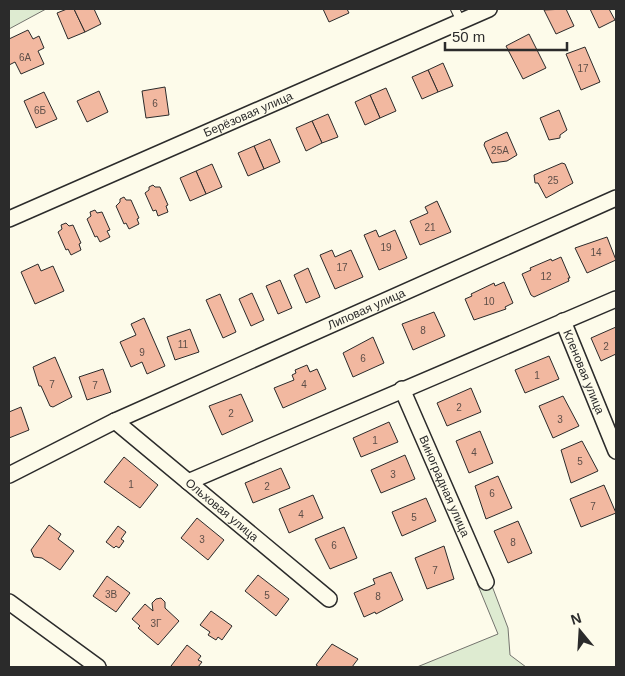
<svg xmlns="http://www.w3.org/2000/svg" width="625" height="676" viewBox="0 0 625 676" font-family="Arial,sans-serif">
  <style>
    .green { fill: #deebd1; stroke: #74746e }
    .building { fill: #f2b8a0; stroke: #2b2b2b }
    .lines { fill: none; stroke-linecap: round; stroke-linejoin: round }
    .lane-casing { stroke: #2b2b2b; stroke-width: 10 }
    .street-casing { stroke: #2b2b2b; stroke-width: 18 }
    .lane { stroke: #fdfbea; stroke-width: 8 }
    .street { stroke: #fdfbea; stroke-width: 15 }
    .labels { text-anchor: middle; stroke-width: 4; stroke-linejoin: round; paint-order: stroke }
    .number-label { font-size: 10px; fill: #5d4e48 }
    .street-label { font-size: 12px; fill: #2b2b2b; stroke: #fdfbea }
  </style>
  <rect width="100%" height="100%" fill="#fdfbea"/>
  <g class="green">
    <path d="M 9,9 L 46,9 L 9,29 Z"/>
    <path d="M 489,578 L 508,628 L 510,655 L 526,667 L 417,667 L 498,634 L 477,583 Z"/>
  </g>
  <g class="building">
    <path d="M 67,9 L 74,9 L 85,32 L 68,39 L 57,13 Z"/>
    <path d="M 74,9 L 94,9 L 101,24 L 85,32 Z"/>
    <path d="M 323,9 L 347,9 L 349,13 L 329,22 Z"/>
    <path d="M 566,9 L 574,26 L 556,34 L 544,10 Z"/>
    <path d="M 590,9 L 609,9 L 615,20 L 599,28 Z"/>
    <path d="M 28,30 L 33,39 L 39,36 L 44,48 L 38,51 L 44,64 L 21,74 L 15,62 L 9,65 L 9,39 Z"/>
    <path d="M 529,34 L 546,68 L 523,79 L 506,46 Z"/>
    <path d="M 585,47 L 600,82 L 581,90 L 566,54 Z"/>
    <path d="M 443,63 L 453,86 L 438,92 L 428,70 Z"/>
    <path d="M 428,70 L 438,92 L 422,99 L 412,77 Z"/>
    <path d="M 165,87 L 169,115 L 146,118 L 142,91 Z"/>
    <path d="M 386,88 L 396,111 L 380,118 L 370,95 Z"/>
    <path d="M 99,91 L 108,112 L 87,122 L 77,101 Z"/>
    <path d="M 44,92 L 57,119 L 36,128 L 24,101 Z"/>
    <path d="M 370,95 L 380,118 L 365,125 L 355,102 Z"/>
    <path d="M 559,110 L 567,130 L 560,135 L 560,138 L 549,140 L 540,118 Z"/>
    <path d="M 328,114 L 338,137 L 322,143 L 312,121 Z"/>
    <path d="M 312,121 L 322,143 L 306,151 L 296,128 Z"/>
    <path d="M 507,132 L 517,155 L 507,161 L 492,163 L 484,145 L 485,142 Z"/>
    <path d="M 270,139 L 280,162 L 264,169 L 254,146 Z"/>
    <path d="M 254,146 L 264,169 L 248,176 L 238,153 Z"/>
    <path d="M 562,163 L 565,164 L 573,183 L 546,198 L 538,183 L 535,183 L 534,175 Z"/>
    <path d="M 212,164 L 222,187 L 206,194 L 196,171 Z"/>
    <path d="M 196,171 L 206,194 L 190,201 L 180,178 Z"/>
    <path d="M 153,185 L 155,187 L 160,187 L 168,205 L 166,206 L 168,212 L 158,216 L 156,210 L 153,211 L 145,193 L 149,190 L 149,187 Z"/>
    <path d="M 124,197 L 126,200 L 131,200 L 139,218 L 137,219 L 139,224 L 129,229 L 126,223 L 124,224 L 116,206 L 120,202 L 120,199 Z"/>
    <path d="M 437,201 L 451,232 L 420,245 L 410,221 L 428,213 L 425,207 Z"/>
    <path d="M 95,210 L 97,213 L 102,212 L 110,230 L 107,231 L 110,237 L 100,242 L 97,236 L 95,237 L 87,219 L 91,216 L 90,212 Z"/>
    <path d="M 66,223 L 69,226 L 73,225 L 81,243 L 79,244 L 81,250 L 71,255 L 68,249 L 66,250 L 58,232 L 62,229 L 61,225 Z"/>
    <path d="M 376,230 L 379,237 L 395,230 L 407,258 L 379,270 L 364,235 Z"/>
    <path d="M 607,237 L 616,260 L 587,273 L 575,248 Z"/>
    <path d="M 332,250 L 335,257 L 351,250 L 363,277 L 335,289 L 320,255 Z"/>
    <path d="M 561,257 L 570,278 L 568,278 L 569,281 L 534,297 L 531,295 L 522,274 L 531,270 L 530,268 L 551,259 L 552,261 Z"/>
    <path d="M 38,264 L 41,271 L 53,266 L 64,291 L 35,304 L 21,272 Z"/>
    <path d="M 308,268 L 320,297 L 306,303 L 294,275 Z"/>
    <path d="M 280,280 L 292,308 L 278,314 L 266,286 Z"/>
    <path d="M 504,282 L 513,303 L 505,307 L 506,309 L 474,320 L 465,299 L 472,296 L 471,294 L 494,283 L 495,286 Z"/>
    <path d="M 252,293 L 264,320 L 251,326 L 239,299 Z"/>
    <path d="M 220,294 L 236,332 L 223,338 L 206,300 Z"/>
    <path d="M 434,312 L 445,336 L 413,350 L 402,324 Z"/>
    <path d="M 144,318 L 165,366 L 147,374 L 142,362 L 131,367 L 120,342 L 136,335 L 131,324 Z"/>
    <path d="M 616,327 L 616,354 L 601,361 L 591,338 Z"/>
    <path d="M 190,329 L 199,352 L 175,360 L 167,337 Z"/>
    <path d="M 373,337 L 384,363 L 353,377 L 343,353 Z"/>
    <path d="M 549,356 L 559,379 L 525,393 L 515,370 Z"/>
    <path d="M 55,357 L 72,397 L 53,407 L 50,406 L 41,386 L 39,386 L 33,367 Z"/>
    <path d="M 307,365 L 310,372 L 317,369 L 326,389 L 283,408 L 274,388 L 294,380 L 292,375 L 296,373 L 295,370 Z"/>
    <path d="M 103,369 L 111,392 L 87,400 L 79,377 Z"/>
    <path d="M 471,388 L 481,412 L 447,426 L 437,403 Z"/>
    <path d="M 241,394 L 253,421 L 222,435 L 209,406 Z"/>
    <path d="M 563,396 L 579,426 L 553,438 L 539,406 Z"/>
    <path d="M 21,407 L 29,430 L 9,438 L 9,412 Z"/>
    <path d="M 389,422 L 398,442 L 361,457 L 353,438 Z"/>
    <path d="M 480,431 L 493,463 L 469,473 L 456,441 Z"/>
    <path d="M 582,441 L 598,471 L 571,483 L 561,450 Z"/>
    <path d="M 405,455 L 415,479 L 381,493 L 371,470 Z"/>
    <path d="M 124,457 L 158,485 L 140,508 L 104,482 Z"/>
    <path d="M 281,468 L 290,488 L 253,503 L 245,483 Z"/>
    <path d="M 498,476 L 512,508 L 486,519 L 475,486 Z"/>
    <path d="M 604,485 L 616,513 L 581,527 L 570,499 Z"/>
    <path d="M 313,495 L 323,518 L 289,533 L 279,509 Z"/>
    <path d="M 426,498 L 436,521 L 402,536 L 392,512 Z"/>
    <path d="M 197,518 L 224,540 L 208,560 L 181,538 Z"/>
    <path d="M 518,521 L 532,553 L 508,563 L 494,531 Z"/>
    <path d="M 49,525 L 61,534 L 58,539 L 74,551 L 60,570 L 42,558 L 34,557 L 31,550 Z"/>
    <path d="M 118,526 L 126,532 L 121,539 L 124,541 L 119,548 L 116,546 L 114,548 L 106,542 Z"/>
    <path d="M 344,527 L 357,558 L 330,569 L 315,539 Z"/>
    <path d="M 444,546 L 454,579 L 427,589 L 415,558 Z"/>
    <path d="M 391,572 L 403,600 L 376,614 L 375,612 L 364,617 L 354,593 L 375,584 L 373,579 Z"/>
    <path d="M 258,575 L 289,599 L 276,616 L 245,591 Z"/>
    <path d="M 107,576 L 130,593 L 116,612 L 93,596 Z"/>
    <path d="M 161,598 L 165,602 L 165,608 L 179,621 L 158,645 L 138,628 L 140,626 L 132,619 L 145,604 L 153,611 L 152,603 L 156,599 Z"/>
    <path d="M 211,611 L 232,626 L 222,640 L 218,637 L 216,640 L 208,635 L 210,632 L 200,625 Z"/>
    <path d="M 332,644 L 358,659 L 352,667 L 319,667 L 316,665 Z"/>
    <path d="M 187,645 L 201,656 L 198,660 L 202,662 L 198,667 L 173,667 L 171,666 Z"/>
  </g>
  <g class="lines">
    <defs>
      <path id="lane" d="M 455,9 L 461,21"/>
      <g id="street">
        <path id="s1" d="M 9,219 L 489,9"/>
        <path id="s2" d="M 563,321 L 616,451"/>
        <path id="s3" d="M 402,389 L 486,582"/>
        <path id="s4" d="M 115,421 L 329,599"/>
        <path id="s5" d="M 9,475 L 115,421 L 616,198"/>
        <path d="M 188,482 L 616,299"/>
        <path d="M 9,602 L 98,667"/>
      </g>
    </defs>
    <use href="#lane" class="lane-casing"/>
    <use href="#street" class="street-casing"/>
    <use href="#lane" class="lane"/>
    <use href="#street" class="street"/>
  </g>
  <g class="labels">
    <g class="number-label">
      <text x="25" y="61">6А</text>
      <text x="583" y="72">17</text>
      <text x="155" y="107">6</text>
      <text x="40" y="114">6Б</text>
      <text x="500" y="154">25А</text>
      <text x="553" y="184">25</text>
      <text x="430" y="231">21</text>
      <text x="386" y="251">19</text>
      <text x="596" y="256">14</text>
      <text x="342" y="271">17</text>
      <text x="546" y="280">12</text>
      <text x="489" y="305">10</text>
      <text x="423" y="334">8</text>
      <text x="183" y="348">11</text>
      <text x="606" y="350">2</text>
      <text x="142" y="356">9</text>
      <text x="363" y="362">6</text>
      <text x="537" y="379">1</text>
      <text x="52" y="388">7</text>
      <text x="304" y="388">4</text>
      <text x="95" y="389">7</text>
      <text x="459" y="411">2</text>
      <text x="231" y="417">2</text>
      <text x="560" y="423">3</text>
      <text x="375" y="444">1</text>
      <text x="474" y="456">4</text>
      <text x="580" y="465">5</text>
      <text x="393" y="478">3</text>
      <text x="131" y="488">1</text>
      <text x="267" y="490">2</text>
      <text x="492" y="497">6</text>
      <text x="593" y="510">7</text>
      <text x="301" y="518">4</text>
      <text x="414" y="521">5</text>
      <text x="202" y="543">3</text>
      <text x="513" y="546">8</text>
      <text x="334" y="549">6</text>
      <text x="435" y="574">7</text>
      <text x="111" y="598">3В</text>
      <text x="267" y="599">5</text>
      <text x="378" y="600">8</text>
      <text x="156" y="627">3Г</text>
    </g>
    <g class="street-label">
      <text dy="4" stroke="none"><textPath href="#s1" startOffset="261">Берёзовая улица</textPath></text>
      <text dy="4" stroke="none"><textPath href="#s5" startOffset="394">Липовая улица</textPath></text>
      <text dy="4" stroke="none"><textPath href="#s2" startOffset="55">Кленовая улица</textPath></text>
      <text dy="4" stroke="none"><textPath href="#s3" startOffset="106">Виноградная улица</textPath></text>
      <text dy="4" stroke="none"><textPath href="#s4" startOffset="139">Ольховая улица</textPath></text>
    </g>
  </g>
  <rect width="625" height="676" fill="none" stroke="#2b2b2b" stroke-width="20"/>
  <g transform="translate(580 631) rotate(342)" stroke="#fdfbea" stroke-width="4" paint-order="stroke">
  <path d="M0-4L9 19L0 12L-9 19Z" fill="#2b2b2b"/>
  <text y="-8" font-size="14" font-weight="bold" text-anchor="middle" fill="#2b2b2b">N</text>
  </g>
  <path d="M445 42v8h122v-8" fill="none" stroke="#2b2b2b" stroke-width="2.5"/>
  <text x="452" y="42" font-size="15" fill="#2b2b2b" stroke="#fdfbea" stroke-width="4" paint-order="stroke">50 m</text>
</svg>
